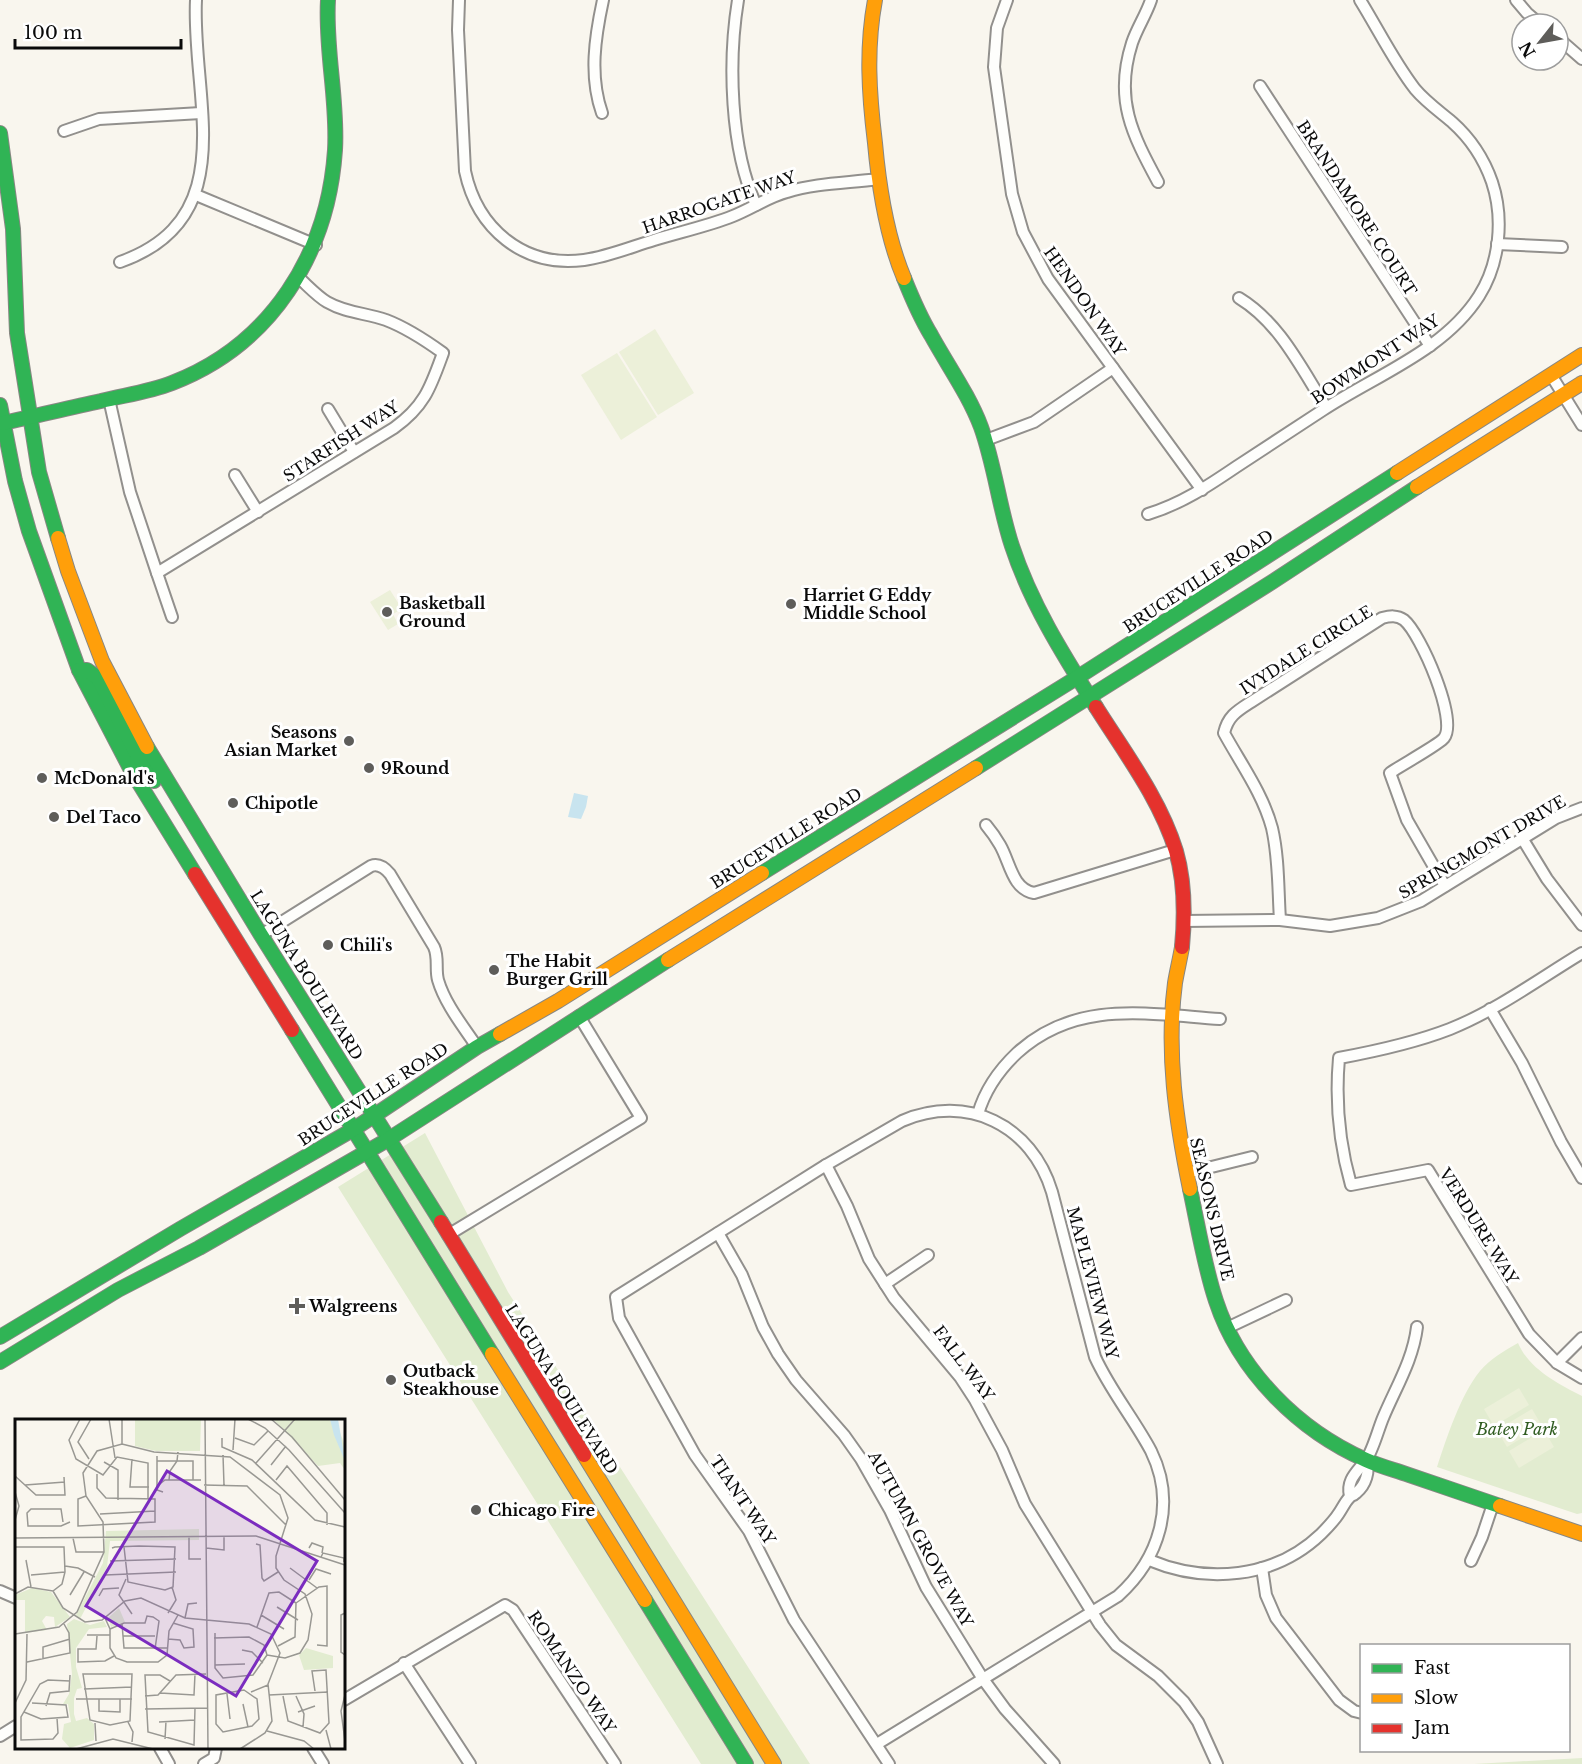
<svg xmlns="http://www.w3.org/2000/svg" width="1582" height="1764" viewBox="0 0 1582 1764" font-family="'Libre Baskerville',serif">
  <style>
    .green { fill: #e2ecd0 }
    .pitch { fill: #ecf0d9 }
    .water { fill: #c8e4ef }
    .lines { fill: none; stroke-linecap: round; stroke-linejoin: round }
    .street-casing { stroke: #92908d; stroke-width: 14 }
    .fast-casing { stroke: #888783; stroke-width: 16 }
    .slow-casing { stroke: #888783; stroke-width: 16 }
    .jam-casing { stroke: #888783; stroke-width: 16 }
    .street { stroke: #fefefc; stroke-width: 10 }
    .fast { stroke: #30b455; stroke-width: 14 }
    .slow { stroke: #ff9f0a; stroke-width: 14 }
    .jam { stroke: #e5322d; stroke-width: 14 }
    .poi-dot { fill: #5e5d5a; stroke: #fff; stroke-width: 2 }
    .labels { text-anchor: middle; stroke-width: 6; stroke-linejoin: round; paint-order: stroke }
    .street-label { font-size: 16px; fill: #0a0a0a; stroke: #fff }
    .poi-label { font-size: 16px; font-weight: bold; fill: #0a0a0a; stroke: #fff; text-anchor: start }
    .park-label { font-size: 16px; font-style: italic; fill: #305c21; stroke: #fff }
    .inset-road { fill: none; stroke: #999893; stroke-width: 1.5 }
    .view { fill: #7b2cbf; fill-opacity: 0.15; stroke: #7b2cbf; stroke-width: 3 }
    .inset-edge { fill: none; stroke: #0a0a0a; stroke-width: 3 }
  </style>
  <rect width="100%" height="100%" fill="#f9f6ee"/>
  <g class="green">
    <path d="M 425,1133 L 508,1292 L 810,1764 L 701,1764 L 338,1187 Z"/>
    <path d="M 1518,1343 C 1529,1369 1558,1384 1582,1396 L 1582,1513 L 1577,1514 L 1437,1467 C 1447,1437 1460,1396 1480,1371 C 1490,1359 1504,1351 1518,1343 Z"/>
    <path d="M 1582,1758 L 1582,1764 L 1474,1764 Z"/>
  </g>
  <g class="pitch">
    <path d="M 655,329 L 694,393 L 658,415 L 619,352 Z"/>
    <path d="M 617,353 L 657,417 L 621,440 L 581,375 Z"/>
    <path d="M 390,590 L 402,609 L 393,614 L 398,624 L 388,630 L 370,602 Z"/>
    <path d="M 1519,1388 L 1529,1405 L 1494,1426 L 1484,1409 Z"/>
    <path d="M 1532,1409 L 1542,1426 L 1507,1447 L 1497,1430 Z"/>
    <path d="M 1544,1430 L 1554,1447 L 1519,1468 L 1509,1451 Z"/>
  </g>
  <path class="water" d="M 574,793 L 588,796 L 586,807 L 581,819 L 568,817 Z"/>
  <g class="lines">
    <defs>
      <g id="street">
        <path d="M 459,0 L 458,30 L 465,171 C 477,228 523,268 584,260 C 607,257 631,247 654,240 C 680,232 708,226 733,216 C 751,209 768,197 787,192 C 816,183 848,183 878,179"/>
        <path d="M 738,0 C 728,61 730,148 756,205"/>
        <path d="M 1007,0 L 997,28 L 994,67 L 1012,194 L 1023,232 L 1048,279 L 1202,490"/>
        <path d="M 1151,0 C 1146,15 1137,28 1132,43 C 1114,99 1132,134 1158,182"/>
        <path d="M 1516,0 L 1527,13 L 1540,24"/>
        <path d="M 1558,38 L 1582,59"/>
        <path d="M 1260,86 L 1430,346"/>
        <path d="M 602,113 C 589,76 595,37 603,0"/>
        <path d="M 64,131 L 99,119 L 201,113"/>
        <path d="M 196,195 L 316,245"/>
        <path d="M 1497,244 L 1562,247"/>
        <path d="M 120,262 C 244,218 191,98 196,0"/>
        <path d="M 1239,298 C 1280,323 1301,368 1326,407"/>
        <path d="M 1551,375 L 1582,425"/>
        <path d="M 109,399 L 130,492 L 157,573"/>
        <path d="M 328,409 L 354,452"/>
        <path d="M 986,440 L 1034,422 L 1113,368"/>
        <path d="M 235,475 L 258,512"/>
        <path d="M 1148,514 C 1181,504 1208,486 1236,467 C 1265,448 1294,429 1323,410 C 1376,375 1444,351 1479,296 C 1500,263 1504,218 1492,182 C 1484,159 1470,138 1452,122 C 1439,111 1426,102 1415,89 C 1394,62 1378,29 1360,0"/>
        <path d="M 172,617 L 157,573 L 394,428 C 425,406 431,386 443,353 C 425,340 407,328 386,320 C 366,313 346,313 327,302 C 317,296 308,286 299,278"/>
        <path d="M 986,825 C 991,831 996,838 1000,845 C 1010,862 1012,889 1034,893 L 1175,850"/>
        <path d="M 1522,838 L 1547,879 L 1582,925"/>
        <path d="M 1280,920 C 1278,890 1279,858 1272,828 C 1263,794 1241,764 1224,733 C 1228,716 1237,711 1251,702 L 1382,618 C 1390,616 1397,615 1404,620 C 1421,634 1458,720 1444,738 C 1440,744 1398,767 1390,773 L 1407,820 L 1445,886"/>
        <path d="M 1183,921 L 1280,920 L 1330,926 L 1378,918 L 1421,901 L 1556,818 L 1582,808"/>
        <path d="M 261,935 L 371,866 C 379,863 385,868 390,874 L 434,947 C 439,958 435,969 438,980 C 445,1004 463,1026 477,1047"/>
        <path d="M 1582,953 C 1539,979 1497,1010 1450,1029 C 1414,1043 1377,1051 1339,1058 C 1335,1103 1339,1143 1351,1185 L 1428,1170 L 1529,1334 L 1557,1363 L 1582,1378"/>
        <path d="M 1490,1009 L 1522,1063 L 1561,1142 L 1582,1178"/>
        <path d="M 978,1114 C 985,1090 999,1070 1017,1053 C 1076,999 1147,1014 1220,1019"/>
        <path d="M 826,1165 L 847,1206 L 869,1259 L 894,1298 L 960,1377 L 975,1400 L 1002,1450 L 1025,1504 L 1100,1625 L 1116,1645 L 1158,1676 L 1184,1702 L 1198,1722 L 1217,1764"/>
        <path d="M 1187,1173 L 1252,1157"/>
        <path d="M 718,1233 L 742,1275 L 763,1327 L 778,1354 L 796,1380 L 844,1435 L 861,1459 L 890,1510 L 926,1587 L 983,1679 L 1005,1709 L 1054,1764"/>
        <path d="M 448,1235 L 641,1118 L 579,1016"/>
        <path d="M 885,1284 L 928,1255"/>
        <path d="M 1227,1328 L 1286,1300"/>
        <path d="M 1557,1363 L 1582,1338"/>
        <path d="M 1350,1496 C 1346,1480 1357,1472 1366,1460 C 1373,1450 1378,1430 1383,1418 C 1396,1387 1413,1360 1417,1327"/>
        <path d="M 1149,1560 C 1206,1584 1274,1579 1321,1534 C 1327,1528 1334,1521 1339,1513 C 1342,1509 1345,1502 1349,1498 C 1352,1494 1352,1497 1356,1493 C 1366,1485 1370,1471 1366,1460"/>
        <path d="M 1471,1561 L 1482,1537 L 1493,1504"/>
        <path d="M 1262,1568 L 1266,1595 L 1276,1618 L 1339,1700 L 1354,1711 L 1362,1713"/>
        <path d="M 0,1591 L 16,1598"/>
        <path d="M 404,1663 L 470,1764"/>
        <path d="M 344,1700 L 505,1605 L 513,1610 L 615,1764"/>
        <path d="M 0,1736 L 16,1726"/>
        <path d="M 877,1744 L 1118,1596 C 1159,1559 1177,1504 1151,1451 C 1134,1419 1110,1390 1095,1357 L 1052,1192 C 1032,1125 967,1093 902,1121 L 826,1165 L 616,1297 L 619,1318 L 695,1455 L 749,1531 L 794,1620 L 889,1764"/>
        <path d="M 160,1748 L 169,1764"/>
        <path d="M 313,1748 L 323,1764"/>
        <path d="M 204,1764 L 214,1758 L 216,1748"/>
      </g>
      <g id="fast">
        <path d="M 0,133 L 13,229 L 17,333 L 39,472 L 58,538"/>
        <path d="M 904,278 C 912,298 920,317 931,335 C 948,366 969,395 981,427 C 995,466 999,507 1012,546 C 1031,604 1064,656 1096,707"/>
        <path d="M 0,405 L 15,481 L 29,531 L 79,670 L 131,770 L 195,874"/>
        <path d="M 3,423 C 36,416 68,408 101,401 C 125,395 149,392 172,383 C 271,345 328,254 335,150 C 338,100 325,50 328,0"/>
        <path d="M 79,670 L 87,670 L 98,678 L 136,753 L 154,781"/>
        <path d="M 147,747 L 261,935 L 441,1222"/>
        <path d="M 976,768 L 1272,582 L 1417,487"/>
        <path d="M 762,873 L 1078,677 L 1397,473"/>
        <path d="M 292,1030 L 492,1354"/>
        <path d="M 1190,1189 C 1198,1226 1204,1265 1216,1301 C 1239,1371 1298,1430 1366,1460 C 1379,1466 1395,1470 1409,1475 C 1439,1485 1470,1496 1500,1506"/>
        <path d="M 0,1337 L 180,1229 L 354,1129 L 477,1047 L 500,1034"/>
        <path d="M 0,1362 L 118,1290 L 199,1248 L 389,1139 L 668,960"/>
        <path d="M 645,1600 L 746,1764"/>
      </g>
      <g id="slow">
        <path d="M 875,0 C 866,48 869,94 875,143 C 879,188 886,235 904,278"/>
        <path d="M 1397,473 L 1582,355"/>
        <path d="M 1417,487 L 1582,383"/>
        <path d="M 58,538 L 68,571 L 102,661 L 147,747"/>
        <path d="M 1182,947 C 1180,959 1177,971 1175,983 C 1166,1052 1176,1121 1190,1189"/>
        <path d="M 668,960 L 976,768"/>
        <path d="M 500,1034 L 558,1001 L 762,873"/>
        <path d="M 492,1354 L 645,1600"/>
        <path d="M 584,1455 L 774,1764"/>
        <path d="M 1500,1506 L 1582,1534"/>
      </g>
      <g id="jam">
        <path d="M 1096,707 C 1125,753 1160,799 1176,851 C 1185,882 1185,915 1182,947"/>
        <path d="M 195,874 L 292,1030"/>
        <path d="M 441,1222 L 584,1455"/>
      </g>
    </defs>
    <use href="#street" class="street-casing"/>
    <use href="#fast" class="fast-casing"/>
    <use href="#slow" class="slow-casing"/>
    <use href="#jam" class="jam-casing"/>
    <use href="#street" class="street"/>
    <use href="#fast" class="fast"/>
    <use href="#slow" class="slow"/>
    <use href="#jam" class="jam"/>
  </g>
  <g class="poi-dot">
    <circle cx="791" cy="604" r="6"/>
    <circle cx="387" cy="612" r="6"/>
    <circle cx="349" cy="741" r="6"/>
    <circle cx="369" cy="768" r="6"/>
    <circle cx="42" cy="778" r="6"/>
    <circle cx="233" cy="803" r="6"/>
    <circle cx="54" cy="817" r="6"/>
    <circle cx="328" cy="945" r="6"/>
    <circle cx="494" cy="970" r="6"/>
    <path d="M294 1297h6v6h6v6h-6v6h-6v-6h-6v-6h6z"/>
    <circle cx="391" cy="1380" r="6"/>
    <circle cx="476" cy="1510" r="6"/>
  </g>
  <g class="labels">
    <g class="street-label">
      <text transform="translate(719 202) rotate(-19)" y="6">HARROGATE WAY</text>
      <text transform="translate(1357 208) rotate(57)" y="6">BRANDAMORE COURT</text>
      <text transform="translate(1085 301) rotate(55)" y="6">HENDON WAY</text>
      <text transform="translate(1375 359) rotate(-33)" y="6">BOWMONT WAY</text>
      <text transform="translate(341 441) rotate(-33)" y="6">STARFISH WAY</text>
      <text transform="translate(1198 581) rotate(-33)" y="6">BRUCEVILLE ROAD</text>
      <text transform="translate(1306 650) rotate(-32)" y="6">IVYDALE CIRCLE</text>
      <text transform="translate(786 838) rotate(-32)" y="6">BRUCEVILLE ROAD</text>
      <text transform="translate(1482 847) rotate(-30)" y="6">SPRINGMONT DRIVE</text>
      <text transform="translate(307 975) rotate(58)" y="6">LAGUNA BOULEVARD</text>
      <text transform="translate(373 1094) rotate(-33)" y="6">BRUCEVILLE ROAD</text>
      <text transform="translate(1212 1209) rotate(77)" y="6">SEASONS DRIVE</text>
      <text transform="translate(1479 1226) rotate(58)" y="6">VERDURE WAY</text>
      <text transform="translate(1093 1283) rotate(75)" y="6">MAPLEVIEW WAY</text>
      <text transform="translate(964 1363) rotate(53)" y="6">FALL WAY</text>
      <text transform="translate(562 1389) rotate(58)" y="6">LAGUNA BOULEVARD</text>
      <text transform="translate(743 1500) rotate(56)" y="6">TIANT WAY</text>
      <text transform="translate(921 1539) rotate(61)" y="6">AUTUMN GROVE WAY</text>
      <text transform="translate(572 1672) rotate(56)" y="6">ROMANZO WAY</text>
    </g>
    <g class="poi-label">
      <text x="803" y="601">Harriet G Eddy<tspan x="803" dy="18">Middle School</tspan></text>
      <text x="399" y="609">Basketball<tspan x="399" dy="18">Ground</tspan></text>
      <text x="337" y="738" text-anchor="end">Seasons<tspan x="337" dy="18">Asian Market</tspan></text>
      <text x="381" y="774">9Round</text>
      <text x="54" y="784">McDonald's</text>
      <text x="245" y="809">Chipotle</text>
      <text x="66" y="823">Del Taco</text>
      <text x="340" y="951">Chili's</text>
      <text x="506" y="967">The Habit<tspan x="506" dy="18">Burger Grill</tspan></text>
      <text x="309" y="1312">Walgreens</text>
      <text x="403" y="1377">Outback<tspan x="403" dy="18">Steakhouse</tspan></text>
      <text x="488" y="1516">Chicago Fire</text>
    </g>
    <g class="park-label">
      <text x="1517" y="1435">Batey Park</text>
    </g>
  </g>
  <g transform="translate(15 1419)">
    <rect width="330" height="330" fill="#f9f6ee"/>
    <path d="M 120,0 L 186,0 L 185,32 L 141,32 L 120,27 ZM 258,0 L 312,0 L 322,5 L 330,27 L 330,51 L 325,44 L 303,47 ZM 184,110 L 184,121 L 95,122 L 92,148 L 65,200 L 61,196 L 88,144 L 91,112 ZM 17,169 L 36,173 L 55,198 L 40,208 L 39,198 L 31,197 L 27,202 L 32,211 L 10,214 L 10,181 L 0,181 L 0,176 ZM 104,189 L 110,203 L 96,208 L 93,199 ZM 59,200 L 75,206 L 89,202 L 92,208 L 74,210 L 61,229 L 61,248 L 67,269 L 62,270 L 59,279 L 59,295 L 61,302 L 72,299 L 79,305 L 79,321 L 55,329 L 47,320 L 49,305 L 56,303 L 53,285 L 48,285 L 54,275 L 57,255 L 52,205 ZM 291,229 L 318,237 L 318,249 L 289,251 L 284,236 Z" fill="#e2ecd0"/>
    <path d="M 315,0 L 323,0 L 330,42 L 319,16 Z" fill="#c8e4ef"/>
    <path class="inset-road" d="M 65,0 L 54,21 L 61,40 L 88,56 L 102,38 L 133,44 L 133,80M 94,0 L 100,39M 107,0 L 107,25M 190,0 L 193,330M 233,0 L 250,9 L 274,31 L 330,94M 256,0 L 277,18 L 330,81M 207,19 L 207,28 L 237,41 L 300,101 L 330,108M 220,19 L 239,26 L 253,12M 218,31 L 220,0M 208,36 L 209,66M 142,37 L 142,71 L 148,73M 74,40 L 63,23 L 76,0M 117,40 L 115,68 L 134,68M 142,42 L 162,42 L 163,33M 89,43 L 103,51 L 103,81M 241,44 L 280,0M 256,46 L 271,27M 0,57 L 21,76 L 50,76 L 49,58M 154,61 L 155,52 L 162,42 L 178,42 L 178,61M 261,61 L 272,47 L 312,94 L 312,106M 10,66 L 50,63M 189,66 L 232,67 L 271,106M 142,67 L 150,61 L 186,61M 0,73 L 4,87 L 0,101M 71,77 L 63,80 L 63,107 L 140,103 L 140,80 L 91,79 L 82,69 L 82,55M 85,95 L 140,92M 48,103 L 46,90 L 16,90 L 12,94 L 13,107 L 46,107 L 55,103M 174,117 L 174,140 L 186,140M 0,119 L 241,117 L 330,146M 58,119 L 61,133 L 89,133M 241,125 L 245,126 L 247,159 L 249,162 L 263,153M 0,128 L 49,128 L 50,153 L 47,165 L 38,172 L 13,168 L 0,175M 97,129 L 100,128 L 124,127 L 160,128 L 158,168 L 150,171 L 113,163 L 109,128M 191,129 L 209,131 L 209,118M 294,129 L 297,124 L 308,128 L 307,134M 306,138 L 308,134 L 329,139 L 329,143M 11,141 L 16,168M 95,142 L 161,140M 50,147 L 63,149 L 80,158M 275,149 L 302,169M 16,156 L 50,153M 90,156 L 161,153M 111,160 L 104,176 L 117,195M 294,161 L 301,150 L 316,155M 38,172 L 48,189 L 70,203 L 87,201 L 110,182 L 126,179 L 170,199 L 234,205 L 256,215 L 265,234 L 253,265 L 257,302 L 250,314 L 225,330M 55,176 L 69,153M 84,177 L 88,170 L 104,169M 281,184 L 304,168 L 312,167 L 312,227 L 302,226M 262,188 L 283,201M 153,194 L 161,181 L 157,168M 330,194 L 326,196 L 326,233 L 330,236M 246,196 L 269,210M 90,199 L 95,210 L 95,229 L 101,239 L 112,243 L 143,243 L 152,236 L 154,212 L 163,196M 170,199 L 173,185 L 182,184M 107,205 L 109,229 L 153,229M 242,208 L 254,174 L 264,173 L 281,184M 95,210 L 109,204 L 130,204 L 132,197 L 138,198 L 144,202 L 140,230M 200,214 L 200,249 L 208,259 L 238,256 L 252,236M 0,215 L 44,208 L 62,193 L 89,133 L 88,103 L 71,77 L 68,54 L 82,32 L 107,25 L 139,33 L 215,38 L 265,76 L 273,99 L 261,137 L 261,149 L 269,161 L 290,175 L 297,195 L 293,221 L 285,234 L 270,239 L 252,236M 72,216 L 95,216M 82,217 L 81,230 L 63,230 L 63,243 L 90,242 L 99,237M 108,217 L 140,217M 199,219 L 234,218 L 249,226 L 252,236M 153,220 L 165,221 L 169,229 L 179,228 L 178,210 L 158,204M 263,227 L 280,218 L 281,184M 227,231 L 237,233 L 248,244M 28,241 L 28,228 L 55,220M 12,243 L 55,234 L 54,214 L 49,205M 200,246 L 230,245M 68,255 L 117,255 L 115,302 L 95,306 L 75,301 ZM 155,262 L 145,256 L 130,256 L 133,313 L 179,326 L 180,289M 69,270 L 117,268M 229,271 L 242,280 L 244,300 L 237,307 L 208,313 L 201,305 L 201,276 ZM 236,273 L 253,266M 145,274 L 179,276 L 180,255M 212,275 L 215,300M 254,276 L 313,273M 330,276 L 326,292 L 330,322M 130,277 L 143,276 L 161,256 L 191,255M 268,277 L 273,302 L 305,314 L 314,304 L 311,251 L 297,252 L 300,272M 281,277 L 289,295 L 288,308M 61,280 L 117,280M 84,280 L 84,292 L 105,293 L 105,280M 0,284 L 11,261 L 12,215M 228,285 L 233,308M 31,287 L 35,274 L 54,272 L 55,256M 130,290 L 192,289M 9,293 L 26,300 L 53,298 L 51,286 L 17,284M 283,293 L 300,287M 42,299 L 43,314 L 38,320 L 6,321 L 6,298 L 25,265 L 33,261 L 55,262M 113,303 L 118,313 L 117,323M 144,303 L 180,301M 80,304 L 81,322M 311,311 L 316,330M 252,312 L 289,322 L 299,330M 150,320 L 151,302M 61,330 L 98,320 L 138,330"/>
    <path class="view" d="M 152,52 L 302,142 L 221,277 L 71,187 Z"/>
    <rect width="330" height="330" class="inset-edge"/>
  </g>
  <rect x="1360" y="1644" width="210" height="108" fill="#ffffff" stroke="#9d9d9d" stroke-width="1.5"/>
  <rect x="1372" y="1664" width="30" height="9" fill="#30b455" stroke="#9d9d9d" stroke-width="1.5"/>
  <text x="1414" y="1674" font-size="18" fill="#0a0a0a">Fast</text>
  <rect x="1372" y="1694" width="30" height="9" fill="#ff9f0a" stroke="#9d9d9d" stroke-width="1.5"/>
  <text x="1414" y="1704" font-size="18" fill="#0a0a0a">Slow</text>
  <rect x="1372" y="1724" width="30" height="9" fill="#e5322d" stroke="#9d9d9d" stroke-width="1.5"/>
  <text x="1414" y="1734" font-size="18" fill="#0a0a0a">Jam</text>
  <g transform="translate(1540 42) rotate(239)"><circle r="28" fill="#ffffff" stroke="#9d9d9d" stroke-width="1.5"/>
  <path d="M0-4.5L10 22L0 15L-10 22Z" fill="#5e5d5a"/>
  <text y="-9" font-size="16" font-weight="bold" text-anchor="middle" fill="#0a0a0a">N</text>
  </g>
  <path d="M15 39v9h166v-9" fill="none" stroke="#0a0a0a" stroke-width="3"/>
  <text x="24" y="39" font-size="18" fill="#0a0a0a" stroke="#ffffff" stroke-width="4.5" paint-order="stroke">100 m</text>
</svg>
